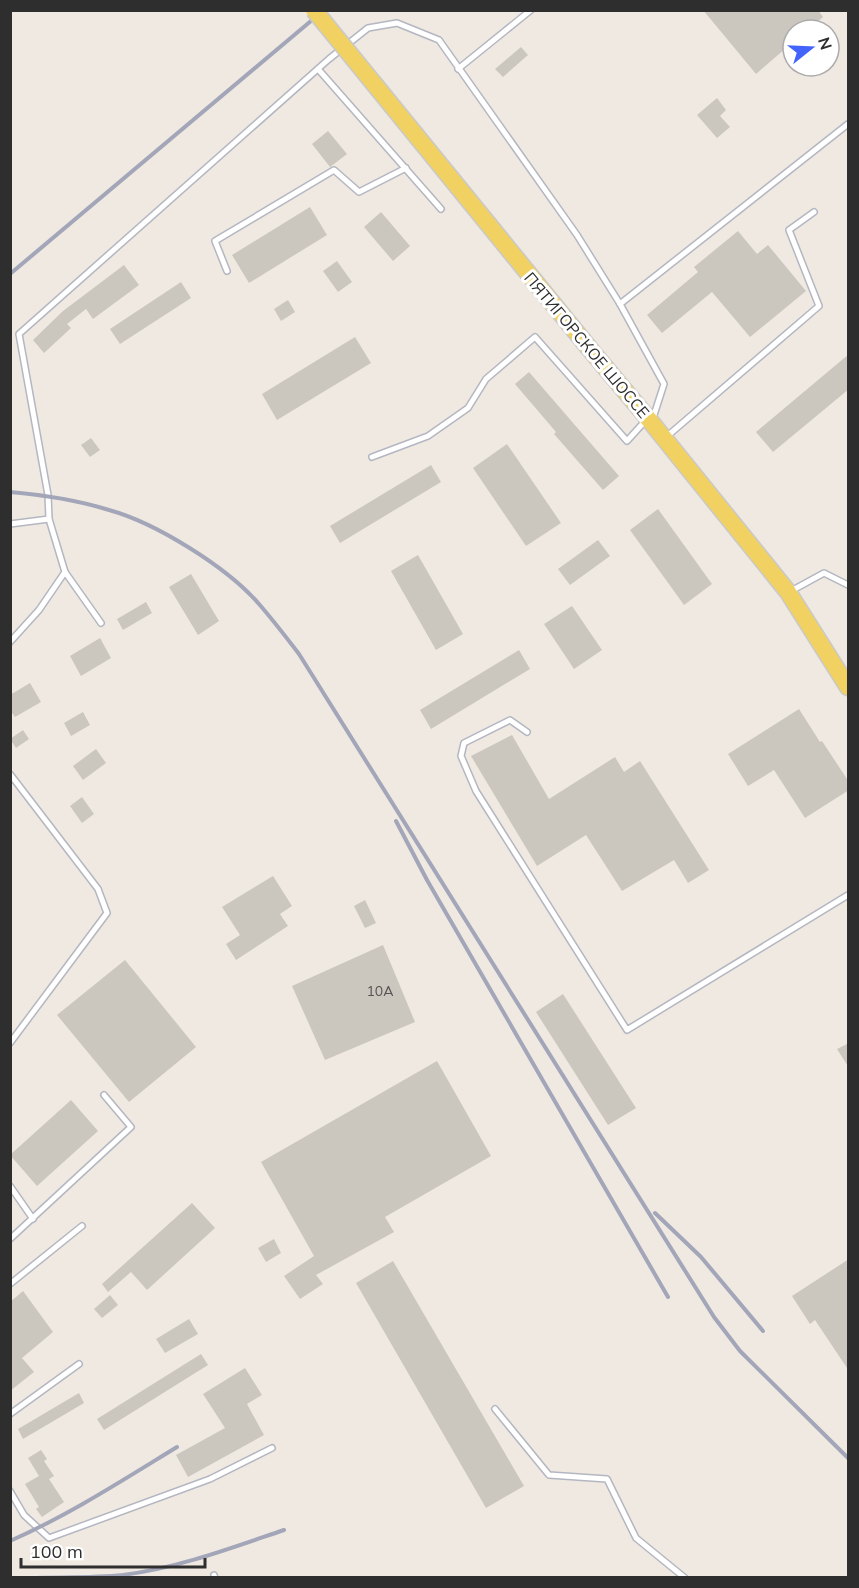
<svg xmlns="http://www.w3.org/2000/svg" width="859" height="1588" viewBox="0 0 859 1588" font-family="Mulish,sans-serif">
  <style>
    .building { fill: #cbc7bf }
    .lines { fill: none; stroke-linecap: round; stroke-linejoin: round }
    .service-casing { stroke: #b4b7c1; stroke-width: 8 }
    .primary-casing { stroke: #c9c9c9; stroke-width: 19 }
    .service { stroke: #fff; stroke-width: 5 }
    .primary { stroke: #f2d163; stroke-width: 16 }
    .rail { stroke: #a3a6b8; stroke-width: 4 }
    .primary-bridge-casing { stroke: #c9c9c9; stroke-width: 19; stroke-linecap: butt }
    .primary-bridge { stroke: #f2d163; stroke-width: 16 }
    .labels { text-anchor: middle; stroke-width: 6; stroke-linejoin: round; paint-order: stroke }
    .number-label { font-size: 14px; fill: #555452 }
    .street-label { font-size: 16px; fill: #2e2e2e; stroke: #fff }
  </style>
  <rect width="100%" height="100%" fill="#efe9e1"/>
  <g class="building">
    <path d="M 703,10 L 818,10 L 823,17 L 808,30 L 793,30 L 793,42 L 756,74 Z"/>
    <path d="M 521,47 L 528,55 L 503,77 L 495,69 Z"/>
    <path d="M 717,98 L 726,110 L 720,116 L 730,127 L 717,138 L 697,115 Z"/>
    <path d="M 328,131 L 347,154 L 330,167 L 312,144 Z"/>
    <path d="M 310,207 L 327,235 L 249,283 L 232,255 Z"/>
    <path d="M 381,212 L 410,246 L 393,261 L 364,227 Z"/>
    <path d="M 738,231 L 757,254 L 768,245 L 806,291 L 750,337 L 712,292 L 662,333 L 647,315 L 698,272 L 694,267 Z"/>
    <path d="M 337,261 L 352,282 L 338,292 L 323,271 Z"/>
    <path d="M 124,265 L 139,285 L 93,319 L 86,309 L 67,324 L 71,328 L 44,353 L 33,340 L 63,311 Z"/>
    <path d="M 181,282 L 191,298 L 120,344 L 110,329 Z"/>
    <path d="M 288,300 L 295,312 L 281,321 L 274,309 Z"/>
    <path d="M 355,337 L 371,363 L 277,420 L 262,394 Z"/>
    <path d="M 849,354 L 849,389 L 773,452 L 756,432 Z"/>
    <path d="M 529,372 L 619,476 L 603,490 L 554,434 L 556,432 L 515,384 Z"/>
    <path d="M 91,438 L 100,450 L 90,457 L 81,445 Z"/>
    <path d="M 507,444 L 561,523 L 526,546 L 473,468 Z"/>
    <path d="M 431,465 L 441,482 L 340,543 L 330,526 Z"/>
    <path d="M 658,509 L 712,584 L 684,605 L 630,530 Z"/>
    <path d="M 598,540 L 610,556 L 570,585 L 558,569 Z"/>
    <path d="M 418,555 L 463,634 L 436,650 L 391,571 Z"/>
    <path d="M 191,574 L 219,621 L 198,635 L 169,587 Z"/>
    <path d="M 146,602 L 152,613 L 123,630 L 117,619 Z"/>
    <path d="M 572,606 L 602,650 L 574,669 L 544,624 Z"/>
    <path d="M 100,638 L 111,658 L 81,676 L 70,656 Z"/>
    <path d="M 519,650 L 530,669 L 431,729 L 420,710 Z"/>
    <path d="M 30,683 L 41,702 L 15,717 L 10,710 L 10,695 Z"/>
    <path d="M 799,709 L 820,742 L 822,741 L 849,782 L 849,790 L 805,818 L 774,770 L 748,786 L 728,754 Z"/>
    <path d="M 83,712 L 90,725 L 71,736 L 64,723 Z"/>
    <path d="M 23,730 L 29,739 L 16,748 L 10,739 Z"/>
    <path d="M 512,735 L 549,799 L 615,757 L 624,772 L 640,761 L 709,870 L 688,883 L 674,860 L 622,891 L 586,835 L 537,866 L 471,756 Z"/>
    <path d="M 96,749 L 106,763 L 83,780 L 73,766 Z"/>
    <path d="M 82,797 L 94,814 L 82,823 L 70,806 Z"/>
    <path d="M 273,876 L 292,906 L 280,914 L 288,926 L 236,960 L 226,944 L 240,935 L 222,907 Z"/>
    <path d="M 365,900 L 376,923 L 365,928 L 354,906 Z"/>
    <path d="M 383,945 L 415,1022 L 325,1060 L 292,986 Z"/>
    <path d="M 125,960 L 196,1047 L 129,1102 L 57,1015 Z"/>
    <path d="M 563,994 L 636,1108 L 608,1125 L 536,1012 Z"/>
    <path d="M 849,1043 L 849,1068 L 837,1049 Z"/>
    <path d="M 437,1061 L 491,1156 L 385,1217 L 394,1232 L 316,1275 L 323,1284 L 300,1299 L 284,1276 L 314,1256 L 261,1162 Z"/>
    <path d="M 71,1100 L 98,1131 L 37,1186 L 10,1155 Z"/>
    <path d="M 192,1203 L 215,1228 L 147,1290 L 131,1272 L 108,1292 L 102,1284 Z"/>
    <path d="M 274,1239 L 281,1253 L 266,1262 L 258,1248 Z"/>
    <path d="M 849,1259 L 849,1371 L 815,1320 L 810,1324 L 792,1296 Z"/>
    <path d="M 393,1261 L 524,1486 L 486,1508 L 356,1283 Z"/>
    <path d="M 23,1291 L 53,1332 L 22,1358 L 34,1372 L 10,1391 L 10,1302 Z"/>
    <path d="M 110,1295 L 118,1305 L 102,1318 L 94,1309 Z"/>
    <path d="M 189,1319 L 198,1334 L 165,1353 L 156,1339 Z"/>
    <path d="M 201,1354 L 208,1365 L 104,1430 L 97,1419 Z"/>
    <path d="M 245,1368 L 262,1395 L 247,1404 L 264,1435 L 188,1477 L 176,1455 L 225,1428 L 203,1394 Z"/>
    <path d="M 79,1393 L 84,1403 L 23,1439 L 18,1429 Z"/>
    <path d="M 41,1450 L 47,1459 L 44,1461 L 54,1476 L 49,1479 L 64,1502 L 42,1517 L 36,1509 L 39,1507 L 25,1484 L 39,1476 L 28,1458 Z"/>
  </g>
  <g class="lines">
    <defs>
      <g id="service">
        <path d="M 318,69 L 441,209"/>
        <path d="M 458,69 L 531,10"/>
        <path d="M 227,271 L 215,241 L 334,170 L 359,192 L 406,168"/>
        <path d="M 620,304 L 848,124"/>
        <path d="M 665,438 L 819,306 L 789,230 L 814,212"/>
        <path d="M 372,457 L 428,436 L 468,408 L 486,379 L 535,337 L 627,441 L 646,420"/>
        <path d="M 10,524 L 49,519"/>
        <path d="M 791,591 L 824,573 L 848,585"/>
        <path d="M 101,623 L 65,572 L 49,519 L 48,495 L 19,334 L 329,59 L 368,28 L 397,23 L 439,40 L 577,235 L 620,304 L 664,384 L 653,418"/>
        <path d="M 10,642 L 39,610 L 65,572"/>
        <path d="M 527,732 L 510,720 L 464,743 L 461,756 L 476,791 L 627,1030 L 848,895"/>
        <path d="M 10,774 L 98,889 L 107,913 L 10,1043"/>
        <path d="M 10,1186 L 33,1219"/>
        <path d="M 10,1239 L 131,1127 L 104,1095"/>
        <path d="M 10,1284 L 82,1226"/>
        <path d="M 495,1409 L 549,1475 L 607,1479 L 636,1538 L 685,1578"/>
        <path d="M 10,1414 L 79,1364"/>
        <path d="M 10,1491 L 24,1515 L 49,1538 L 210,1479 L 272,1448"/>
        <path d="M 214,1575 L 215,1578"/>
      </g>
      <path id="primary" d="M 589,348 L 651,422 L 788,592 L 848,687"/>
    </defs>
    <use href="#service" class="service-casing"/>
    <use href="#primary" class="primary-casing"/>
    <use href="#service" class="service"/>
    <use href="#primary" class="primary"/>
    <g class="rail">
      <path d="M 10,274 L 324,10"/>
      <path d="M 10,492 C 44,495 77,500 109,510 C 156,523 227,567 259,604 C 273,620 286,637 299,654 L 714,1317 L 740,1351 L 848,1458"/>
      <path d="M 396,821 L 427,880 L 668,1297"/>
      <path d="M 655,1213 L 701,1257 L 763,1331"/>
      <path d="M 10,1541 C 69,1515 123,1480 177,1447"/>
      <path d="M 30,1578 C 61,1577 93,1578 123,1575 C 178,1568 231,1548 284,1530"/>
    </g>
    <defs>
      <path id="primary-bridge" d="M 314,10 L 589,348"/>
    </defs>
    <use href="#primary-bridge" class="primary-bridge-casing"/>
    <use href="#primary-bridge" class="primary-bridge"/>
  </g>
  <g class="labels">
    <g class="number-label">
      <text x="380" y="996">10А</text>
    </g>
    <g class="street-label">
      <text transform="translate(587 345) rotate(50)" y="6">ПЯТИГОРСКОЕ ШОССЕ</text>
    </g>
  </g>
  <rect width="859" height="1588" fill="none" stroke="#2e2e2e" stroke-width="24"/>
  <g transform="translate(811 48) rotate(72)"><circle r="28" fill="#ffffff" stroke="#ababab" stroke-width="1.5"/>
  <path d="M0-4.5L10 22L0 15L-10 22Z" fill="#4264fb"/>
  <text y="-9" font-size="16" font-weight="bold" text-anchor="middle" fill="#2e2e2e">N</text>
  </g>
  <path d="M21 1558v9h184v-9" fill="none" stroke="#2e2e2e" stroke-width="3"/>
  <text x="30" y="1558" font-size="18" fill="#2e2e2e" stroke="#ffffff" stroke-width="4.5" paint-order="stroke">100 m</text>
</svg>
